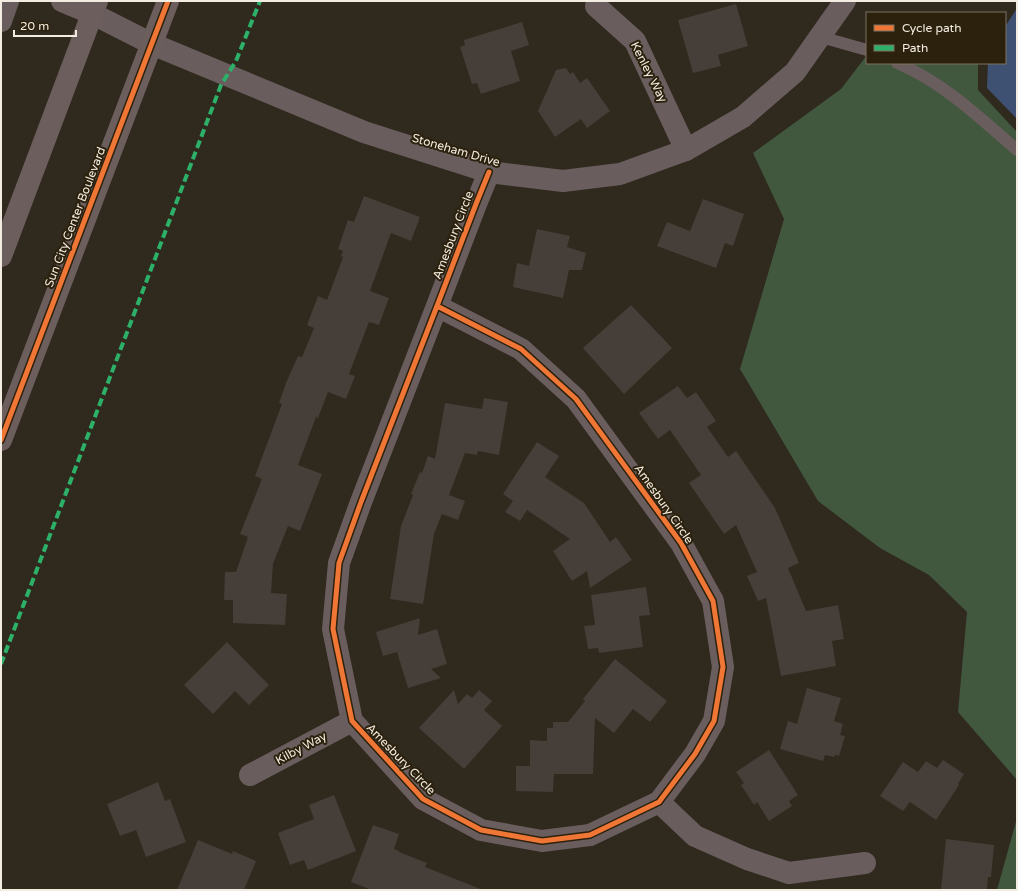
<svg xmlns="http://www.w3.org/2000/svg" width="1018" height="891" viewBox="0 0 1018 891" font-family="'Varela Round',sans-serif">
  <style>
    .green { fill: #41573e }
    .water { fill: #3f5172 }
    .building { fill: #463e39 }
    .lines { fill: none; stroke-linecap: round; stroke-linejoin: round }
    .lane { stroke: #6a5d5d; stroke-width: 12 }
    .street { stroke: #6a5d5d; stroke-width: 22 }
    .secondary { stroke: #6c5e5d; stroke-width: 22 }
    .quiet { stroke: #2db169; stroke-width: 4; stroke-dasharray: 8 4; stroke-linecap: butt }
    .cycleway-casing { stroke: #2c210d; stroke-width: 8 }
    .cycleway { stroke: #f07635; stroke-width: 5 }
    .labels { text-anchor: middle; stroke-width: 4; stroke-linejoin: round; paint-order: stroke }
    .street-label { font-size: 12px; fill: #f3ece0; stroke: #2c210d }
  </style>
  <rect width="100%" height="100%" fill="#2f291e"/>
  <g class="green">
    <path d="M 867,55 L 867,63 L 978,63 L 978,90 L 1017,132 L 1017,780 L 958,712 L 967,612 L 929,575 L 880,548 L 818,501 L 740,369 L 784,219 L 753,153 L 841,89 Z"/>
    <path d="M 1017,818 L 1016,890 L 997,890 Z"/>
  </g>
  <path class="water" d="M 1017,8 L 1017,119 L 987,88 L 988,63 L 1005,63 L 1005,27 Z"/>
  <g class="building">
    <path d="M 736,4 L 748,46 L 718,55 L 721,66 L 693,73 L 678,20 Z"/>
    <path d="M 522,22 L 529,45 L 511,51 L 520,81 L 481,94 L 477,83 L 472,84 L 460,47 L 465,45 L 464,40 Z"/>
    <path d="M 566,68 L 570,74 L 573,72 L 580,83 L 587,78 L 610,111 L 587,128 L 581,119 L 555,137 L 538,111 L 556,70 Z"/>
    <path d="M 364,196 L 420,217 L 411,241 L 391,233 L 370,291 L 389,298 L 379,325 L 369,322 L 349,374 L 355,376 L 346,399 L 328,392 L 318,418 L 316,417 L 298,465 L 322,474 L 300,531 L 288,526 L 273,564 L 271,593 L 287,594 L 285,625 L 233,623 L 233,600 L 224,600 L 225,572 L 236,572 L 248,537 L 240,534 L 262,479 L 255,476 L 282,404 L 279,403 L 286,383 L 298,356 L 302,357 L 314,328 L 307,325 L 318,296 L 327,300 L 343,257 L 341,256 L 343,251 L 338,249 L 348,220 L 354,222 Z"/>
    <path d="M 703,199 L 744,214 L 733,246 L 725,243 L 716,268 L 657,246 L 667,222 L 690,231 Z"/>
    <path d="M 537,229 L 570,236 L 567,247 L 586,253 L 582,270 L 569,270 L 563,298 L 513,287 L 517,263 L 529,266 Z"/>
    <path d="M 631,305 L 672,348 L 624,394 L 583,348 Z"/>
    <path d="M 678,386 L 687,398 L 696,392 L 716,421 L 707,427 L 728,457 L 736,451 L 775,508 L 799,563 L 788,568 L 806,611 L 838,605 L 844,639 L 832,641 L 836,666 L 781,676 L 766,598 L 758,601 L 747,576 L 757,572 L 736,525 L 724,534 L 689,483 L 701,475 L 670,430 L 658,439 L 639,413 Z"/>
    <path d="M 484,398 L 508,402 L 499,455 L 478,451 L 477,455 L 465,453 L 449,495 L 465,501 L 458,520 L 442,514 L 434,534 L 423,604 L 390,599 L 401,526 L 413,495 L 411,494 L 420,472 L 422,473 L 428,456 L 435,459 L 445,403 L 482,409 Z"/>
    <path d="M 537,442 L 559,456 L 545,477 L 584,503 L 610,542 L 616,537 L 632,560 L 590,588 L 587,571 L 572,581 L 553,551 L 570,539 L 527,510 L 520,521 L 505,512 L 513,501 L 503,494 Z"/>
    <path d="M 646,587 L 650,615 L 639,616 L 643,647 L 599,653 L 598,648 L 588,649 L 584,626 L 595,625 L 591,595 Z"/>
    <path d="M 420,618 L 418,635 L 437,629 L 447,664 L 431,669 L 441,678 L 408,688 L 397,652 L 383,656 L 376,632 Z"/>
    <path d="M 227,642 L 269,685 L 249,705 L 235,691 L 213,714 L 184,685 Z"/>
    <path d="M 615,659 L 667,701 L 650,722 L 633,709 L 614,733 L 595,718 L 593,774 L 554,774 L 553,792 L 516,791 L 516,766 L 530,766 L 530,740 L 547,741 L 547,728 L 553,728 L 553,722 L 568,722 L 585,701 L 583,699 Z"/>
    <path d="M 807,688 L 841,698 L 834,721 L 843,724 L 840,735 L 845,736 L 839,756 L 835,755 L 834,757 L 825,755 L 823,761 L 780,749 L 788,721 L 797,724 Z"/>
    <path d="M 454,690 L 458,704 L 467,694 L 472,698 L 479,690 L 492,701 L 484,710 L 502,726 L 464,769 L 419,728 Z"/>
    <path d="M 769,750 L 798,795 L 789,801 L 792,806 L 769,821 L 757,802 L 754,805 L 741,785 L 744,783 L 736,772 Z"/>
    <path d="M 943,760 L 964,774 L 958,784 L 959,785 L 936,820 L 910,802 L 903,811 L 880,796 L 903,762 L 918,772 L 926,761 L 937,768 Z"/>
    <path d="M 158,782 L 165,801 L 170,799 L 186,842 L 146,857 L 136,830 L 120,836 L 107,804 Z"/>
    <path d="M 334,795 L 356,851 L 308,870 L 304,860 L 290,865 L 278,833 L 314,819 L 309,805 Z"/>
    <path d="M 373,825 L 399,834 L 394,849 L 399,851 L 399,852 L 427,863 L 425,867 L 483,890 L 372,890 L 351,882 Z"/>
    <path d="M 946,839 L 994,845 L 991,877 L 988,877 L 987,890 L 941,890 Z"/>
    <path d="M 198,840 L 232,854 L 233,851 L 256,861 L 244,890 L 177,890 Z"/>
  </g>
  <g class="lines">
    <g class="lane">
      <path d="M 821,37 L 867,50"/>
      <path d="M 897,63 C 943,82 980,118 1017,150"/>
    </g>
    <g class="street">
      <path d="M 596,6 L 635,41 L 686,150"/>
      <path d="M 93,14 L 152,44 L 364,132 L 489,172 L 563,181 L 620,174 L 686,150 L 743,117 L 795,72 L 845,1"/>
      <path d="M 1,21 L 8,1"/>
      <path d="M 437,306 L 521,349 L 576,399 L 681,543 L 713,601 L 723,667 L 714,721 L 695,754 L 659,802 L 590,835 L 542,841 L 481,830 L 423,799 L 352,721 L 333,629 L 339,563 L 361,502 L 437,306 L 476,204 L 489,172"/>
      <path d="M 250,775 L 352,721"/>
      <path d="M 659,802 L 695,836 L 747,859 L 789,873 L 865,863"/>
    </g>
    <g class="secondary">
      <path d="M 62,1 L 93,14"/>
      <path d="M 1,256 L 97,1"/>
      <path d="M 1,440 L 168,1"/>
    </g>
    <path class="quiet" d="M 1,664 L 221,85 L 236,61 L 260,1"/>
    <defs>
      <g id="cycleway">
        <path d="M 437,306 L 521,349 L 576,399 L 681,543 L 713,601 L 723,667 L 714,721 L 695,754 L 659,802 L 590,835 L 542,841 L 481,830 L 423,799 L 352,721 L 333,629 L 339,563 L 361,502 L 437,306 L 476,204 L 489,172"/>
        <path d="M 1,440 L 168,1"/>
      </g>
    </defs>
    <use href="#cycleway" class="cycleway-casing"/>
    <use href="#cycleway" class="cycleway"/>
  </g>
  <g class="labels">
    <g class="street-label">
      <text transform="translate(649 72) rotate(63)" y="4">Kenley Way</text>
      <text transform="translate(456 150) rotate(16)" y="4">Stoneham Drive</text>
      <text transform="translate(75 217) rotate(-69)" y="4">Sun City Center Boulevard</text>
      <text transform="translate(453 235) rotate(-69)" y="4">Amesbury Circle</text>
      <text transform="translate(664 504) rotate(55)" y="4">Amesbury Circle</text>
      <text transform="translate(301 748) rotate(-28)" y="4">Kilby Way</text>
      <text transform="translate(401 759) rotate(46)" y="4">Amesbury Circle</text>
    </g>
  </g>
  <rect width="1018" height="891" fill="none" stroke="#f3ece0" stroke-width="4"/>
  <rect x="866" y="12" width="140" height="52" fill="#2c210d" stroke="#7c7261"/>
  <rect x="874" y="25" width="20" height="6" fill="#f07635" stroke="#7c7261"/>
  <text x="902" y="32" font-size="12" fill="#f3ece0">Cycle path</text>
  <rect x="874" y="45" width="20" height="6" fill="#2db169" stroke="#7c7261"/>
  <text x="902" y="52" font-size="12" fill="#f3ece0">Path</text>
  <path d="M14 30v6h62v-6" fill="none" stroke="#f3ece0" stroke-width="2"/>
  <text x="20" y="30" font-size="12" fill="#f3ece0" stroke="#2c210d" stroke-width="3" paint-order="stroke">20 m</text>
</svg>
